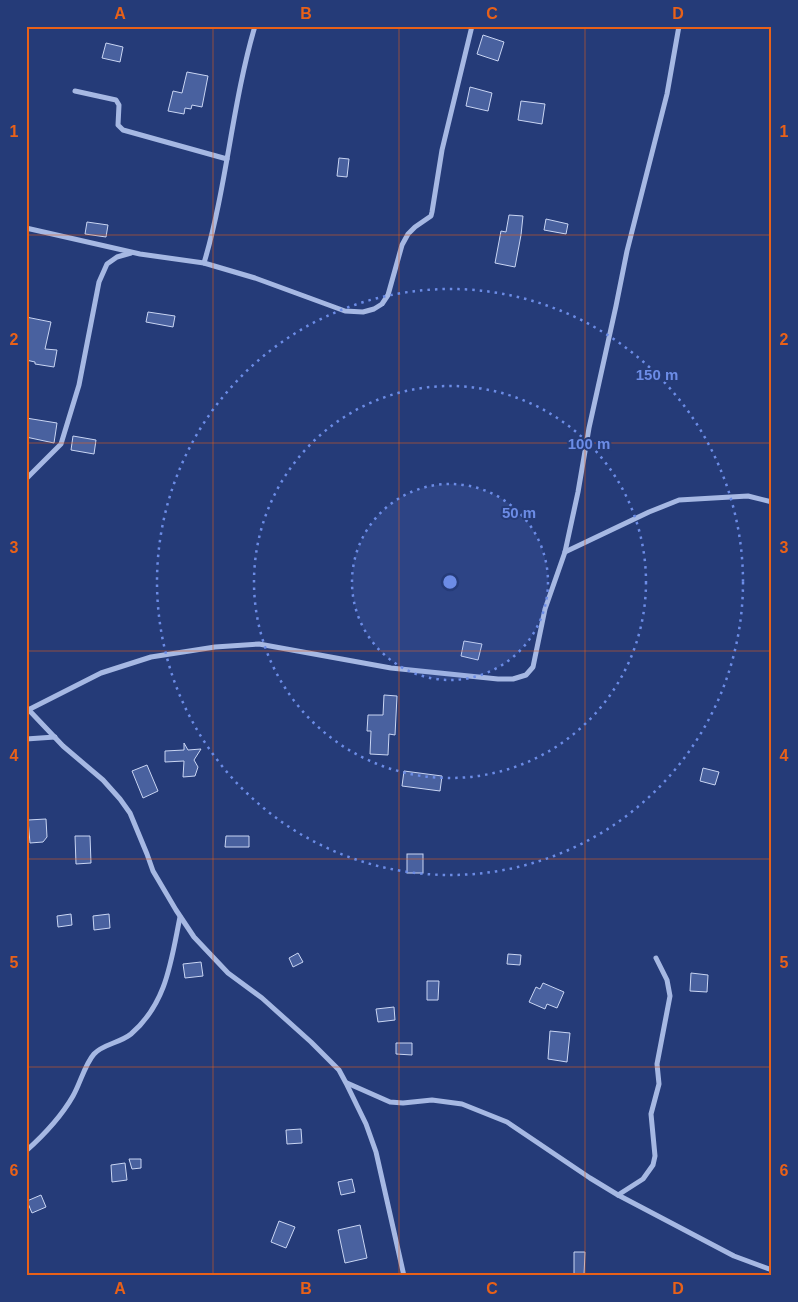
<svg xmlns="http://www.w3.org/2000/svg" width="798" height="1302" viewBox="0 0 798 1302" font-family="Arial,sans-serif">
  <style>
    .building { fill: #49619f; stroke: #c9d5f3 }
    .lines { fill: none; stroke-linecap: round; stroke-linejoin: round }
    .street { stroke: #a6b8e3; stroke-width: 5 }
    .grid { fill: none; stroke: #e96118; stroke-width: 1; stroke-opacity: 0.55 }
    .ring { fill: none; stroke: #6c8ce6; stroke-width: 2.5; stroke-dasharray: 2.5 5 }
    .centre { fill: #6c8ce6; stroke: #253b78; stroke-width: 2.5 }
    .ring-label { font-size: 15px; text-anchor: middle; font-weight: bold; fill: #6c8ce6; stroke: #253b78; stroke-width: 4; stroke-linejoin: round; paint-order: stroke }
    .neatline { fill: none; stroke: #e96118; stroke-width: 2 }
    .grid-label { font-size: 16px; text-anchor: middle; font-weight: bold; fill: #e96118 }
  </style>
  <rect width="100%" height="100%" fill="#253b78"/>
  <g class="building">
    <path d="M 483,35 L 504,42 L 498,61 L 477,54 Z"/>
    <path d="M 106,43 L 123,47 L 120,62 L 102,58 Z"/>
    <path d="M 187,72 L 208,76 L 202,107 L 192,105 L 191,109 L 185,108 L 184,114 L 168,111 L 173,91 L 182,93 Z"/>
    <path d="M 470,87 L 492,93 L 488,111 L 466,106 Z"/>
    <path d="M 521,101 L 545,104 L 542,124 L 518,120 Z"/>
    <path d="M 339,158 L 349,159 L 347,177 L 337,176 Z"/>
    <path d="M 509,215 L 523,216 L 521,235 L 515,267 L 495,263 L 501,231 L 506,232 Z"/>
    <path d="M 546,219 L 568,224 L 566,234 L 544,230 Z"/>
    <path d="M 87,222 L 108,225 L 106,237 L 85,234 Z"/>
    <path d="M 148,312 L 175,316 L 173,327 L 146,322 Z"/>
    <path d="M 26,317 L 51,322 L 45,349 L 57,350 L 54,367 L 35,364 L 35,362 L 26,360 Z"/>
    <path d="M 26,418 L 57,423 L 54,443 L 26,437 Z"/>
    <path d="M 73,436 L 96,440 L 94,454 L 71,450 Z"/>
    <path d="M 464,641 L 482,644 L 478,660 L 461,656 Z"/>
    <path d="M 384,695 L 397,696 L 395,735 L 389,734 L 388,755 L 370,754 L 371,731 L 367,731 L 368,715 L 383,715 Z"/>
    <path d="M 184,743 L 188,750 L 201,749 L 194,760 L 198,767 L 195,776 L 183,777 L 184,761 L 165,762 L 165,751 L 184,750 Z"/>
    <path d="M 147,765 L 158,791 L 143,798 L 132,771 Z"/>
    <path d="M 703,768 L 719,772 L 715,785 L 700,781 Z"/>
    <path d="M 404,771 L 442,776 L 440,791 L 402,786 Z"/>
    <path d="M 46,819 L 47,837 L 43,842 L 30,843 L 28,820 Z"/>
    <path d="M 75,836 L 90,836 L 91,863 L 76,864 Z"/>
    <path d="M 226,836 L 249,836 L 249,847 L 225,847 Z"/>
    <rect x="407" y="854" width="16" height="19"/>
    <path d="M 71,914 L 72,925 L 58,927 L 57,916 Z"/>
    <path d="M 109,914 L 110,928 L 94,930 L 93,916 Z"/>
    <path d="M 298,953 L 303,962 L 293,967 L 289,958 Z"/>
    <path d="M 508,954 L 521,955 L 520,965 L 507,964 Z"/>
    <path d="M 201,962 L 203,976 L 185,978 L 183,964 Z"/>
    <path d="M 691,973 L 708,975 L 707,992 L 690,991 Z"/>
    <path d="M 427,981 L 439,981 L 438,1000 L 427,1000 Z"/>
    <path d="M 543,983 L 564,992 L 557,1008 L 547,1004 L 545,1009 L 529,1002 L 536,987 L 540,989 Z"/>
    <path d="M 394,1007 L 395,1020 L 378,1022 L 376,1009 Z"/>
    <path d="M 550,1031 L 570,1033 L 567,1062 L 548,1059 Z"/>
    <path d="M 396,1043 L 412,1043 L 412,1055 L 396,1054 Z"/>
    <path d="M 301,1129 L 302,1143 L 287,1144 L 286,1130 Z"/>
    <path d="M 129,1159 L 141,1159 L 141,1168 L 132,1169 Z"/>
    <path d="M 125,1163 L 127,1180 L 112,1182 L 111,1165 Z"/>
    <path d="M 352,1179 L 355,1192 L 341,1195 L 338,1182 Z"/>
    <path d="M 41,1195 L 46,1207 L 32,1213 L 27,1201 Z"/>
    <path d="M 279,1221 L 295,1227 L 286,1248 L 271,1242 Z"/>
    <path d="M 360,1225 L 367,1258 L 345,1263 L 338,1230 Z"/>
    <path d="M 574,1252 L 585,1252 L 584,1276 L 574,1276 Z"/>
  </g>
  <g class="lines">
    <g class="street">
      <path d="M 75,91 L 116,100 L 119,105 L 118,125 L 123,130 L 227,159"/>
      <path d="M 26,228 L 140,254 L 204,263 L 255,278 L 345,311 L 363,312 L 374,309 L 382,304 L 388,295 L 402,245 L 408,234 L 415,227 L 431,216 L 432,212 L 442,150 L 472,26"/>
      <path d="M 204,263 C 227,186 232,104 255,26"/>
      <path d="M 26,479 L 61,444 L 79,385 L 99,282 L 107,264 L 117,257 L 131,253"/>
      <path d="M 565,552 L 649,512 L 679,500 L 748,496 L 772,502"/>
      <path d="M 27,708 L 63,746 L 103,780 L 120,799 L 130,813 L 147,854 L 153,871 L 176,910 L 194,937 L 228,973 L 262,998 L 311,1042 L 339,1070 L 346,1083 L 366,1124 L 376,1152 L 404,1276"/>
      <path d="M 28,710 L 101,673 L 151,657 L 215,647 L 259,644 L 391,668 L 498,679 L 513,679 L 526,675 L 533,667 L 545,609 L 565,552 L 578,492 L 589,428 L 616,306 L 627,251 L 667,94 L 679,26"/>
      <path d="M 26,739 L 55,737"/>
      <path d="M 347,1083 L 390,1102 L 403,1103 L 432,1100 L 462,1104 L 507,1122 L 590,1178 L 618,1195 L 734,1256 L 772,1270"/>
      <path d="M 26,1151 C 45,1134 61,1117 73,1096 C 80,1084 85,1064 94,1054 C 103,1044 120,1043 131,1034 C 167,1003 171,961 180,917"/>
      <path d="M 618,1195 L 643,1179 L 653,1165 L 655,1156 L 651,1114 L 659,1084 L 657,1064 L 670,996 L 667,980 L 656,958"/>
    </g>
  </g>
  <path class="grid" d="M 213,26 L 213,1276M 399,26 L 399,1276M 585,26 L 585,1276M 26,235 L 772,235M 26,443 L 772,443M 26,651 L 772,651M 26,859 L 772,859M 26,1067 L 772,1067"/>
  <circle cx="450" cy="582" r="98" fill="#6c8ce6" fill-opacity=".12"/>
  <g class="ring">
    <circle cx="450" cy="582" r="98"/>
    <circle cx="450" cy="582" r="196"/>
    <circle cx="450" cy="582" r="293"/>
  </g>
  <circle cx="450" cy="582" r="8" class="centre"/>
  <g class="ring-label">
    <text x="657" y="380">150 m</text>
    <text x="589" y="449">100 m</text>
    <text x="519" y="518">50 m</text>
  </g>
  <rect width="798" height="1302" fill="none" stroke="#253b78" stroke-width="55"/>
  <rect x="28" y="28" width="742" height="1246" class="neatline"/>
  <g class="grid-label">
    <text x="120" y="19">A</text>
    <text x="306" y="19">B</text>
    <text x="492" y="19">C</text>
    <text x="678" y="19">D</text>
    <text x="14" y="137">1</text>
    <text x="784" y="137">1</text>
    <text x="14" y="345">2</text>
    <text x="784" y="345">2</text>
    <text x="14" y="553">3</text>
    <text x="784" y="553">3</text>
    <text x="14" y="761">4</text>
    <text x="784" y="761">4</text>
    <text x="14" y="968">5</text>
    <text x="784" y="968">5</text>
    <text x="14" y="1176">6</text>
    <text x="784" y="1176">6</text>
    <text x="120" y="1294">A</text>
    <text x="306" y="1294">B</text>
    <text x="492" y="1294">C</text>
    <text x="678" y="1294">D</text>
  </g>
</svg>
